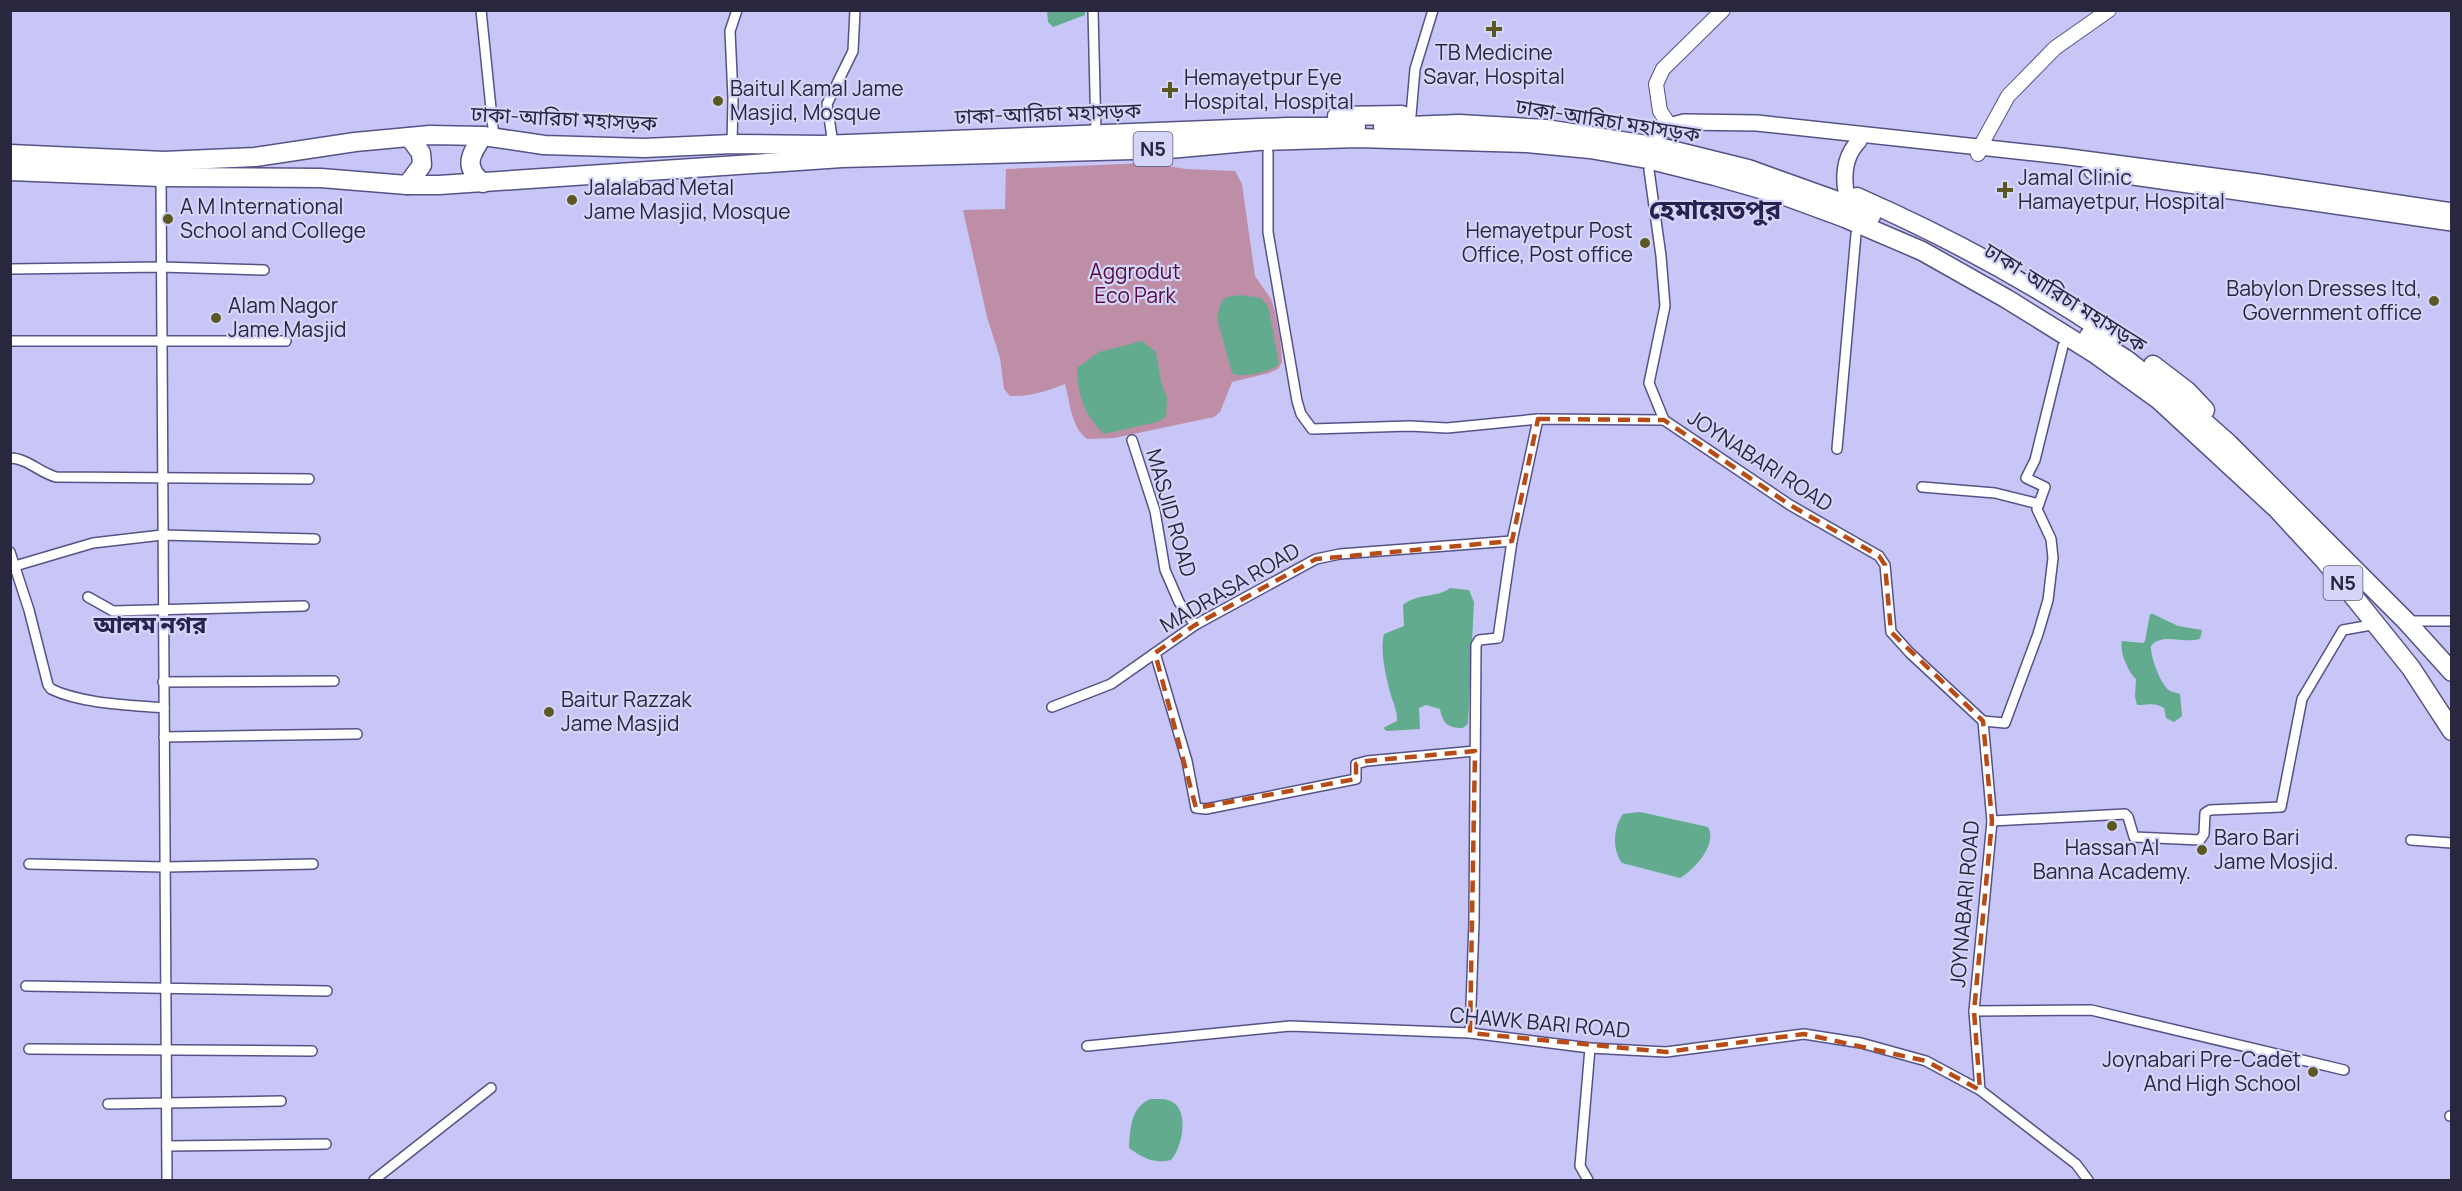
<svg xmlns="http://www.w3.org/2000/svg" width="2462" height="1191" viewBox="0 0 2462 1191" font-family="Manrope,'Noto Sans Bengali',sans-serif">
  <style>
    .green { fill: #be8da6 }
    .water { fill: #63ab8e }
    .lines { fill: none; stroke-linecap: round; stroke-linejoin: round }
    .street-casing { stroke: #565286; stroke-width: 12 }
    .secondary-casing { stroke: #565286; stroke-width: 16 }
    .primary-casing { stroke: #565286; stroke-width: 18 }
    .highway-casing { stroke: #565286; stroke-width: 21 }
    .street { stroke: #fff; stroke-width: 9 }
    .secondary { stroke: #fff; stroke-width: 14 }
    .primary { stroke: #fff; stroke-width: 15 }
    .highway { stroke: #fff; stroke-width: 18 }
    .marked { fill: none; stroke: #b84c18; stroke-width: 4.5; stroke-dasharray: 12 8; stroke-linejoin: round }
    .poi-dot { fill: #5b5824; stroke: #d5d5fa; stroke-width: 2 }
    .labels { text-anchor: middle; stroke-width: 4.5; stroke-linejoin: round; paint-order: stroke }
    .shield { fill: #d5d5fa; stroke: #5c5b76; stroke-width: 1.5 }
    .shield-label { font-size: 20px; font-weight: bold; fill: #28273e }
    .poi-label { font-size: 21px; fill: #28273e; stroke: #d5d5fa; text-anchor: start }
    .street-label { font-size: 21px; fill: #28273e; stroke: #d5d5fa }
    .park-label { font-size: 21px; fill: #550c3b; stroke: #d5d5fa }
    .quarter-label { font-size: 24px; font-weight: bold; fill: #272050; stroke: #d5d5fa }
    .district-label { font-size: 27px; font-weight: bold; fill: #272050; stroke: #d5d5fa }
  </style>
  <rect width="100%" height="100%" fill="#c7c6f7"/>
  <path class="green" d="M 1148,163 L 1186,169 L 1235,171 L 1242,184 L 1255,276 L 1271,299 L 1275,312 L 1280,338 L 1282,362 L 1278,369 L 1269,373 L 1232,382 L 1220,412 L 1214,417 L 1114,438 L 1087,439 C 1071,427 1070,402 1065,384 C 1047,391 1029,397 1010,396 L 1004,389 L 1000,358 L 987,317 L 963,210 L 1005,209 L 1006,169 Z"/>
  <g class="water">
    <path d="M 1047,11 L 1047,10 L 1085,11 L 1085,15 L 1053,27 L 1048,22 Z"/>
    <path d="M 1240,295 L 1261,298 L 1268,306 L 1279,363 C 1274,372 1240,379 1232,373 L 1217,318 L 1221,302 L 1227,297 Z"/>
    <path d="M 1142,341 L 1156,352 L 1161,382 L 1167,398 L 1166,417 L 1157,422 L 1104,434 C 1084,415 1078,396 1077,368 L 1099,352 Z"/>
    <path d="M 1450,588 L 1469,590 L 1474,602 L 1468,724 L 1463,728 C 1448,728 1443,724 1440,709 L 1426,705 L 1419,708 L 1420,729 L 1387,731 L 1383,728 L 1397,721 C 1398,710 1391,699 1389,688 C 1385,671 1380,650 1384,634 L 1404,626 L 1403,605 C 1417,593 1438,598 1450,588 Z"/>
    <path d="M 2150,614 L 2153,614 L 2178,626 L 2202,630 L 2200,639 C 2184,644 2162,632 2151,646 C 2150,656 2161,686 2170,691 C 2173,692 2177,693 2180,694 L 2182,716 L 2174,722 L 2166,718 L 2164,708 C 2154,702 2148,705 2137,705 L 2135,697 L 2136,679 C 2128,672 2119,650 2122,641 L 2143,643 L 2145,641 Z"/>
    <path d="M 1640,812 L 1708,827 C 1718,844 1694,870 1680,878 L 1622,863 C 1612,850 1613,828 1623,814 Z"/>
    <path d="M 1151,1099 C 1158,1099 1168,1098 1174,1103 C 1189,1114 1182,1148 1171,1160 C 1154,1164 1143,1158 1129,1148 C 1130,1129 1131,1106 1151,1099 Z"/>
  </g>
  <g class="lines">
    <defs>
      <g id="street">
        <path d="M 481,10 L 494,138"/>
        <path d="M 1093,10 L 1096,134"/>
        <path d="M 1411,115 L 1415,69 L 1433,10"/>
        <path d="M 732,144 L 733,98 L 730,31 L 737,10"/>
        <path d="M 833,144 L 827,104 L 853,51 L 855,10"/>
        <path d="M 1268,152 L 1268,232 L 1297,401 L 1301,414 L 1312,429 L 1410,426 L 1447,428 L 1538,419 L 1664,420"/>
        <path d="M 1649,170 L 1661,256 L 1665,306 L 1649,383 L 1664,420 L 1790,505 L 1879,556 L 1885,565 L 1891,632 L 1910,653 L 1983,721"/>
        <path d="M 161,177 L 167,1180"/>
        <path d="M 10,269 L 161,267 L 264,270"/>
        <path d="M 10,341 L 286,341"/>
        <path d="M 1132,440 L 1155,511 L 1165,570 L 1179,602 L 1195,625"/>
        <path d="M 1837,449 L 1856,234"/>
        <path d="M 10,458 C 27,458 40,473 56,477 L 309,479"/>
        <path d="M 1922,487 L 1995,493 L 2039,504"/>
        <path d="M 10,552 L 29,610 L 48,685 L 51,689 C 82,704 130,705 164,708"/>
        <path d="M 15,566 L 93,543 L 162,535 L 315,539"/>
        <path d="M 88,597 L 113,611 L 304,606"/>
        <path d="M 2406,621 L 2452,621"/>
        <path d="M 1155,653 L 1187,761 L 1196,808 L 1206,809 L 1356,779 L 1356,764 L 1367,761 L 1475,751"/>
        <path d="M 163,682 L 334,681"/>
        <path d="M 1052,707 L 1111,684 L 1195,625 L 1316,559 L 1340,554 L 1512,541"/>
        <path d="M 1983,721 L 2005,723 L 2038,634 L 2048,600 L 2053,558 L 2051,539 L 2037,509 L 2045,487 L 2026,478 L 2035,460 L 2063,346"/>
        <path d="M 164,737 L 357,734"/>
        <path d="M 1992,821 L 2125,814 L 2128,817 L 2134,837 L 2200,840 L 2204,834 L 2205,813 L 2210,810 L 2281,807 L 2302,699 L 2343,630 L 2377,624"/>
        <path d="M 2411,840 L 2452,843"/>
        <path d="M 29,864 L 165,867 L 313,864"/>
        <path d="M 26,986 L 327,991"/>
        <path d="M 1974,1011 L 2091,1010 L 2344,1070"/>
        <path d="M 1470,1033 L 1474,922 L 1476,645 L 1479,640 L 1498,638 L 1512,541 L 1538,419"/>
        <path d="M 1087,1046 L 1290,1026 L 1470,1033 L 1590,1048 L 1666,1052 L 1804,1034 L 1861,1043 L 1926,1061 L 1980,1090 L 2076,1164 L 2088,1180"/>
        <path d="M 29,1049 L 312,1051"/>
        <path d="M 1980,1090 L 1974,1011 L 1992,821 L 1983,721"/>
        <path d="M 108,1104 L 281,1101"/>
        <path d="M 2450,1116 L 2452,1116"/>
        <path d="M 167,1146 L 326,1144"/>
        <path d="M 374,1180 L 491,1088"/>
        <path d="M 1588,1180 L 1580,1166 L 1590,1048"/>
      </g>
      <g id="secondary">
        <path d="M 1674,132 L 1660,111 L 1656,84 L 1663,69 L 1723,10"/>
        <path d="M 1978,154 L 1980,147 L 2008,96 L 2055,48 L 2109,10"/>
      </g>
      <g id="primary">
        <path d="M 1657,136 L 1669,126 L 1684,122 L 1757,123 L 2062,156 L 2259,182 L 2452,211"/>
        <path d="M 2092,171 L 2452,223"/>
        <path d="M 1846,192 C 1843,173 1845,155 1859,141"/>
      </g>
      <g id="highway">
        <path d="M 1337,116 L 1402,115"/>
        <path d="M 1383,127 L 1459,124 L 1546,129 L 1659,147 L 1748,169 L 1840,202 L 1871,216"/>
        <path d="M 483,136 C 470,155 463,167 483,183"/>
        <path d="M 10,154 L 164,161 L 255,157 L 355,142 L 430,135 L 483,136 L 544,145 L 644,148 L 732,144 L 821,145 L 1287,127 L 1356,127"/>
        <path d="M 10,171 L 161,177 L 321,178 L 407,185 L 439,185 L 842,158 L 1169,149 L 1258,141 L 1358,138 L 1527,143 L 1590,149 L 1647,159 L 1715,176 L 1785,196 L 1845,218 L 1922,251 L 2007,299 L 2094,353 L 2159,400 L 2277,509 L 2325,561 L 2411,668 L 2452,731"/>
        <path d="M 407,185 L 422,165 L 421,153 L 409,137"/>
        <path d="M 1857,197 C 1946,236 2033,283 2114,338"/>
        <path d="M 2089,336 L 2127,360 L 2194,413 L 2228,443 L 2406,621 L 2452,672"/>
        <path d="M 2153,365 L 2187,391 L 2205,410"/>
      </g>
    </defs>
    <use href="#street" class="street-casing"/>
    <use href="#secondary" class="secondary-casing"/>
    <use href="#primary" class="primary-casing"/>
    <use href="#highway" class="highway-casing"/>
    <use href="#street" class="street"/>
    <use href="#secondary" class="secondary"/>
    <use href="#primary" class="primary"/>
    <use href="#highway" class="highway"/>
  </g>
  <path class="marked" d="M 1538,419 L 1664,420 L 1790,505 L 1879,556 L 1885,565 L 1891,632 L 1983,721 L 1992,821 L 1974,1011 L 1980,1090 L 1926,1061 L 1804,1034 L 1666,1052 L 1470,1033 L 1475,751 L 1367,761 L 1356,764 L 1356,779 L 1196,808 L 1155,653 L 1195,625 L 1316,559 L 1512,541 Z"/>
  <g class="poi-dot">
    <path d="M1491 20h6v6h6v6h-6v6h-6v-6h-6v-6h6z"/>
    <path d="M1167 81h6v6h6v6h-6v6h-6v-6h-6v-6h6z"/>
    <circle cx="718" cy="101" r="6"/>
    <path d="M2002 181h6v6h6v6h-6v6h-6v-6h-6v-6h6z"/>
    <circle cx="572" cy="200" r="6"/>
    <circle cx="168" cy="219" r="6"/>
    <circle cx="1645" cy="243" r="6"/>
    <circle cx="2434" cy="301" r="6"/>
    <circle cx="216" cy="318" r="6"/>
    <circle cx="549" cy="712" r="6"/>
    <circle cx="2112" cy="826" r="6"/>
    <circle cx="2202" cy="850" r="6"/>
    <circle cx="2313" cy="1072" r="6"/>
  </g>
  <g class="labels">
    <g class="shield">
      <rect x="1133.5" y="132" width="39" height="34" rx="4.5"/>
      <rect x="2323.5" y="566" width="39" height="34" rx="4.5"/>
    </g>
    <g class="shield-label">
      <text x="1153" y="156">N5</text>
      <text x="2343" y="590">N5</text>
    </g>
    <g class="poi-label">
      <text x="1494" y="60" text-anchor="middle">TB Medicine<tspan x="1494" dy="24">Savar, Hospital</tspan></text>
      <text x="1184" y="85">Hemayetpur Eye<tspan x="1184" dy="24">Hospital, Hospital</tspan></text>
      <text x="730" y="96">Baitul Kamal Jame<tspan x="730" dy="24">Masjid, Mosque</tspan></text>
      <text x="2018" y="185">Jamal Clinic<tspan x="2018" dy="24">Hamayetpur, Hospital</tspan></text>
      <text x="584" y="195">Jalalabad Metal<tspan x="584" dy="24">Jame Masjid, Mosque</tspan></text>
      <text x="180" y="214">A M International<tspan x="180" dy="24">School and College</tspan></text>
      <text x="1633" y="238" text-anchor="end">Hemayetpur Post<tspan x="1633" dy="24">Office, Post office</tspan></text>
      <text x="2422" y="296" text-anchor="end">Babylon Dresses ltd,<tspan x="2422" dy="24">Government office</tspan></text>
      <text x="228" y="313">Alam Nagor<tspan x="228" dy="24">Jame Masjid</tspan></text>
      <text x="561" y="707">Baitur Razzak<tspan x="561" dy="24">Jame Masjid</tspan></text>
      <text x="2214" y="845">Baro Bari<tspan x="2214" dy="24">Jame Mosjid.</tspan></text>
      <text x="2112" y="855" text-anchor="middle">Hassan Al<tspan x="2112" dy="24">Banna Academy.</tspan></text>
      <text x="2301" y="1067" text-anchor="end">Joynabari Pre-Cadet<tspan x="2301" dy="24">And High School</tspan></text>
    </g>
    <g class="street-label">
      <text transform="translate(1048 114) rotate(-2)" y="7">ঢাকা-আরিচা মহাসড়ক</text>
      <text transform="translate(564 119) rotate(3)" y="7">ঢাকা-আরিচা মহাসড়ক</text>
      <text transform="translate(1608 121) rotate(9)" y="7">ঢাকা-আরিচা মহাসড়ক</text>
      <text transform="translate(2065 298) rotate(32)" y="7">ঢাকা-আরিচা মহাসড়ক</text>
      <text transform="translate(1760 461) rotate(33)" y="7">JOYNABARI ROAD</text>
      <text transform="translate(1171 513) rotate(74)" y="7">MASJID ROAD</text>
      <text transform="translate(1230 588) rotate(-30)" y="7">MADRASA ROAD</text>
      <text transform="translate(1965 904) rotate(-85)" y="7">JOYNABARI ROAD</text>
      <text transform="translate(1540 1023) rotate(5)" y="7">CHAWK BARI ROAD</text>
    </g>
    <g class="park-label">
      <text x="1135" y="279">Aggrodut<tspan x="1135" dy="24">Eco Park</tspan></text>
    </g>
    <g class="quarter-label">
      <text x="150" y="633">আলম নগর</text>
    </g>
    <g class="district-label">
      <text x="1715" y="219">হেমায়েতপুর</text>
    </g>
  </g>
  <rect width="2462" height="1191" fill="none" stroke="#28273e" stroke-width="24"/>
</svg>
